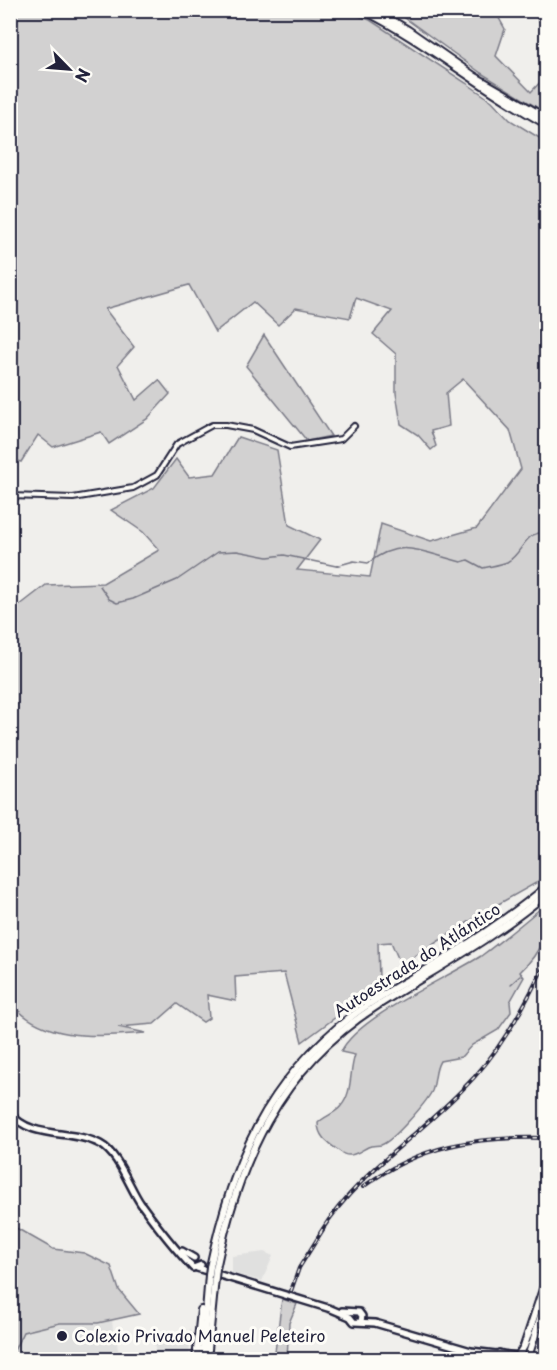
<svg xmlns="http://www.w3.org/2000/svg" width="557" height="1370" viewBox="0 0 557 1370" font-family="'Playpen Sans',sans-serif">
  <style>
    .built { fill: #e0e0df }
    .green { fill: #d2d1d1; stroke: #7a7a86; stroke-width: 1.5 }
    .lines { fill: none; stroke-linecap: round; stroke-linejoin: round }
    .stream { stroke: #737381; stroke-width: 1.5 }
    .minor-casing { stroke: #22223b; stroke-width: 8 }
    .major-casing { stroke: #22223b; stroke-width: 10 }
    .highway-casing { stroke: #22223b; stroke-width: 10 }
    .minor { stroke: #fdfcf7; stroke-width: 4 }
    .major { stroke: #fdfcf7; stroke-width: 5 }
    .highway { stroke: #fdfcf7; stroke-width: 6 }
    .rail-casing { stroke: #22223b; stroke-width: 4 }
    .rail { stroke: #fdfcf7; stroke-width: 1.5; stroke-dasharray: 4.5; stroke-linecap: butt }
    .highway-bridge-casing { stroke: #22223b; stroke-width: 10; stroke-linecap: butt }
    .highway-bridge { stroke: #fdfcf7; stroke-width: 6 }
    .poi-dot { fill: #22223b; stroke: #fdfcf7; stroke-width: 2 }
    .labels { text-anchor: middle; stroke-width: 6; stroke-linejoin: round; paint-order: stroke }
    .street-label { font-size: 16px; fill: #22223b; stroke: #fdfcf7 }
    .poi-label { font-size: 16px; fill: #22223b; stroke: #fdfcf7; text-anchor: start }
  </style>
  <rect width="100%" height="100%" fill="#f0efec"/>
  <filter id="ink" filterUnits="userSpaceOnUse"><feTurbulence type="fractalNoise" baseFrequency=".0167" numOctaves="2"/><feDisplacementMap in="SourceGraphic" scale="12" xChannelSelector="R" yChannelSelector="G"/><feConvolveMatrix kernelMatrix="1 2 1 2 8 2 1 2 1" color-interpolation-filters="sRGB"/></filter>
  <g filter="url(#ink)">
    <g class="built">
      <path d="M 264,1252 L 273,1256 L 262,1281 L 232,1273 L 232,1256 Z"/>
      <path d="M 112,1319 L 114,1340 L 117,1342 L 119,1359 L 11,1359 L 11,1332 L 64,1322 L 91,1324 Z"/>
      <path d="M 191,1328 L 189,1359 L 156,1359 L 154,1337 L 157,1338 L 160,1332 L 181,1346 Z"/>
    </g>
    <g class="green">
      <path d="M 11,10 L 345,11 L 370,20 L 466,83 L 492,101 L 510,120 L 546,142 L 546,873 L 536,883 L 486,911 L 401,965 L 391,942 L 378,943 L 379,978 L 336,1017 L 302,1042 L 284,973 L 235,977 L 236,1001 L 207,995 L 209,1018 L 203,1022 L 177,1004 L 154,1024 L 118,1027 L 146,1033 C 99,1036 45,1043 11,1003 L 11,612 L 46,585 L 103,583 L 159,550 L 143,532 L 111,510 L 154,488 L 176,459 L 189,477 L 215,474 L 238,437 L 277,450 L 289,525 L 320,540 L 297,570 L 370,577 L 381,524 L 431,541 L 477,528 L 521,469 L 510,430 L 463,379 L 446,393 L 449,426 L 431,431 L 436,446 L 431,450 L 418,435 L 401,424 L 396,393 L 396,354 L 373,334 L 392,311 L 356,298 L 350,318 L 296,308 L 278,325 L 253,302 L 215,332 L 189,285 L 105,309 L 134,347 L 118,365 L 136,400 L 159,380 L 170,394 L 147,419 L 109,444 L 101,432 L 53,447 L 38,435 L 21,462 L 15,460 L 11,492 Z"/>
      <path d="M 390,11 L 495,11 L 505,29 L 496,56 L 531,92 L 546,76 L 546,113 L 481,73 L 402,16 Z"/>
      <path d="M 264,335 L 331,436 L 307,441 L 246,366 Z"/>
      <path d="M 546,904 C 547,935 543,950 520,972 L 524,977 L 510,1002 L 511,1012 L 498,1030 L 472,1045 L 461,1057 L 440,1061 C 434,1071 436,1081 432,1091 C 426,1103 393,1141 381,1145 C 377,1146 372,1145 368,1147 C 358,1152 350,1160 339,1151 C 328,1143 318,1137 318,1123 C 324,1116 335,1114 341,1106 C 353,1092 349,1072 355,1055 L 341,1052 C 356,1018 447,978 481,956 C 503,940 525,921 546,904 Z"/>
      <path d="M 11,1225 L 53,1249 L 84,1253 L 111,1266 L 119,1290 L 139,1314 L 98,1323 L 60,1323 L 23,1332 L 11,1357 Z"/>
      <path d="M 282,1299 L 297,1304 L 289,1323 L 287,1359 L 274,1359 Z"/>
    </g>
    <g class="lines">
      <g class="stream">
        <path d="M 96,582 L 97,583"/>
        <path d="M 100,586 L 109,599 L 117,603 L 133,599 L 177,580 L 218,552 L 237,551 L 268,557 L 284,555 L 336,566 L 354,561 L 368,563 C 402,536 423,553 461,562 L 468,560 L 483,568 C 491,566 500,565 507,562 C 523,554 524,530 546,533"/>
        <path d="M 511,984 L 520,976"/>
      </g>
      <defs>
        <path id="minor" d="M 10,496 L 73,498 L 133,488 L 157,475 L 177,444 L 212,425 L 226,425 L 253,430 L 290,447 L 341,439 L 354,426"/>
        <g id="major">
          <path d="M 10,1113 C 31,1140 72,1129 100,1144 C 119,1154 129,1187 141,1204 C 157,1226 175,1249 193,1268 L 201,1265"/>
          <path d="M 182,1251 L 194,1258"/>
          <path d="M 197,1268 L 331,1309 L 350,1317 L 354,1322 L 375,1323 L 471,1351 L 496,1354 L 505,1360"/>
          <path d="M 342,1311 L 359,1312 L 362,1316 L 361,1321"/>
          <path d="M 499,1353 C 510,1357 521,1353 529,1360"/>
        </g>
        <g id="highway">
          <path d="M 363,10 C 427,42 483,90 546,124"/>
          <path d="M 375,10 L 408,30 L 474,76 L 546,118"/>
          <path d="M 535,10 L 546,21"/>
          <path d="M 210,1267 C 232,1163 266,1082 353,1015 C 382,993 415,977 446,958 C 481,936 515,913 546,887"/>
          <path d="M 216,1269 C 238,1161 279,1069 375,1007 C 433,970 493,939 546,894"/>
          <path d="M 529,1354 L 546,1300"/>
          <path d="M 518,1356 L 524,1346 L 546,1280"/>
          <path d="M 196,1360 L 201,1310"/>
          <path d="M 202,1360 L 209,1275"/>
          <path d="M 207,1360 L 215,1278"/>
        </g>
      </defs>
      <use href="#minor" class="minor-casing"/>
      <use href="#major" class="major-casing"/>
      <use href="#highway" class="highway-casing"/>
      <use href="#minor" class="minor"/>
      <use href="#major" class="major"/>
      <use href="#highway" class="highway"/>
      <defs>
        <g id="rail">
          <path d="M 363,1187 C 419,1145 478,1136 546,1138"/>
          <path d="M 320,1233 C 357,1174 413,1140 461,1091 C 499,1054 523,1009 546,962"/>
          <path d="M 291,1291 L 299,1268 L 324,1228"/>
        </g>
      </defs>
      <use href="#rail" class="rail-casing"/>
      <use href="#rail" class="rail"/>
      <defs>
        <g id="highway-bridge">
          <path d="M 209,1275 L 210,1267"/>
          <path d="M 215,1278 L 216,1269"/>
        </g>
      </defs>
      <use href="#highway-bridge" class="highway-bridge-casing"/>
      <use href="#highway-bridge" class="highway-bridge"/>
    </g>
  </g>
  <circle class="poi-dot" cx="62" cy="1336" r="6"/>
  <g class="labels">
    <g class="street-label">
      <text transform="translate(417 960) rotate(-33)" y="6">Autoestrada do Atlántico</text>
    </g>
    <g class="poi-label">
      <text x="74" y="1342">Colexio Privado Manuel Peleteiro</text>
    </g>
  </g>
  <rect width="557" height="1370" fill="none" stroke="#fdfcf7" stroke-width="36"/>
  <rect x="18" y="18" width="521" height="1334" fill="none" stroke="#22223b" stroke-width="2" filter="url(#ink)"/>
  <g transform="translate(69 69) rotate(115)" stroke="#fdfcf7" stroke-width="4.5" paint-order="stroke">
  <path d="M0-4.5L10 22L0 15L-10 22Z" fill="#22223b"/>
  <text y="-9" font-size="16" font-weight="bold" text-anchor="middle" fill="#22223b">N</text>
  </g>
</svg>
